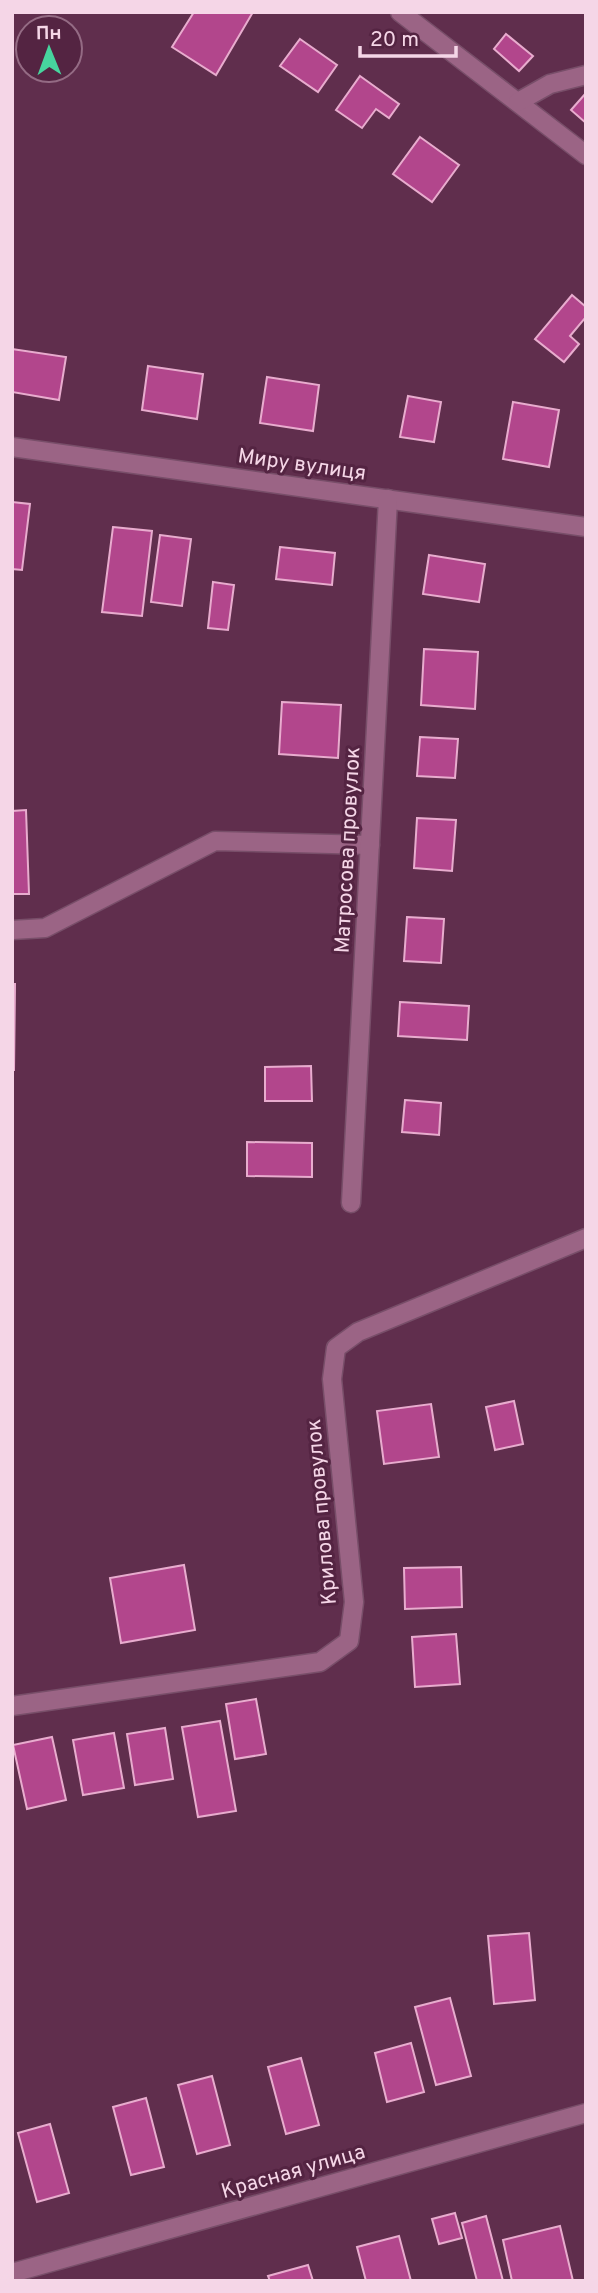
<svg xmlns="http://www.w3.org/2000/svg" width="598" height="2293" viewBox="0 0 598 2293" font-family="Overpass,sans-serif">
  <style>
    .building { fill: #b2468c; stroke: #e8acce; stroke-width: 2 }
    .lines { fill: none; stroke-linecap: round; stroke-linejoin: round }
    .minor-casing { stroke: #784e69; stroke-width: 21 }
    .minor { stroke: #9b6485; stroke-width: 18 }
    .labels { text-anchor: middle; stroke-width: 6; stroke-linejoin: round; paint-order: stroke }
    .street-label { font-size: 21px; fill: #f5d6e7; stroke: #542442 }
  </style>
  <rect width="100%" height="100%" fill="#602e4d"/>
  <g class="building">
    <path d="M 194,12 L 253,12 L 216,75 L 172,47 Z"/>
    <path d="M 506,34 L 533,56 L 519,71 L 494,49 Z"/>
    <path d="M 300,39 L 337,65 L 318,92 L 280,66 Z"/>
    <path d="M 360,76 L 399,104 L 389,118 L 376,109 L 362,128 L 336,110 Z"/>
    <path d="M 586,93 L 586,123 L 571,110 Z"/>
    <path d="M 420,137 L 459,165 L 432,202 L 393,174 Z"/>
    <path d="M 572,295 L 586,307 L 586,317 L 570,336 L 579,344 L 564,362 L 535,339 Z"/>
    <path d="M 12,349 L 66,357 L 59,400 L 12,392 Z"/>
    <path d="M 148,366 L 203,374 L 197,419 L 142,410 Z"/>
    <path d="M 267,377 L 319,385 L 313,431 L 260,423 Z"/>
    <path d="M 408,396 L 441,402 L 434,442 L 400,437 Z"/>
    <path d="M 513,402 L 559,410 L 549,467 L 503,459 Z"/>
    <path d="M 12,502 L 30,504 L 22,570 L 12,569 Z"/>
    <path d="M 113,527 L 152,531 L 142,616 L 102,612 Z"/>
    <path d="M 160,535 L 191,539 L 182,606 L 151,602 Z"/>
    <path d="M 280,547 L 335,553 L 332,585 L 276,579 Z"/>
    <path d="M 429,555 L 485,564 L 479,602 L 423,594 Z"/>
    <path d="M 213,582 L 234,585 L 228,630 L 208,628 Z"/>
    <path d="M 424,649 L 478,652 L 475,709 L 421,705 Z"/>
    <path d="M 282,702 L 341,705 L 338,758 L 279,754 Z"/>
    <path d="M 420,737 L 458,739 L 455,778 L 417,776 Z"/>
    <path d="M 26,810 L 29,894 L 12,894 L 12,811 Z"/>
    <path d="M 417,818 L 456,820 L 452,871 L 414,868 Z"/>
    <path d="M 407,917 L 444,919 L 441,963 L 404,961 Z"/>
    <path d="M 12,984 L 15,984 L 14,1070 L 12,1070 Z"/>
    <path d="M 400,1002 L 469,1006 L 467,1040 L 398,1036 Z"/>
    <path d="M 311,1066 L 312,1101 L 265,1101 L 265,1067 Z"/>
    <path d="M 405,1100 L 441,1103 L 439,1135 L 402,1132 Z"/>
    <path d="M 247,1142 L 312,1143 L 312,1177 L 247,1176 Z"/>
    <path d="M 514,1401 L 523,1444 L 495,1450 L 486,1407 Z"/>
    <path d="M 431,1404 L 439,1457 L 384,1464 L 377,1411 Z"/>
    <path d="M 184,1565 L 195,1630 L 121,1643 L 110,1578 Z"/>
    <path d="M 461,1567 L 462,1607 L 405,1609 L 404,1568 Z"/>
    <path d="M 456,1634 L 460,1684 L 415,1687 L 412,1637 Z"/>
    <path d="M 256,1699 L 266,1754 L 235,1759 L 226,1704 Z"/>
    <path d="M 220,1721 L 236,1811 L 198,1817 L 182,1727 Z"/>
    <path d="M 165,1728 L 173,1779 L 135,1785 L 127,1734 Z"/>
    <path d="M 114,1733 L 124,1788 L 83,1795 L 73,1740 Z"/>
    <path d="M 52,1737 L 66,1800 L 27,1809 L 13,1745 Z"/>
    <path d="M 529,1933 L 535,2000 L 494,2004 L 488,1936 Z"/>
    <path d="M 450,1998 L 471,2076 L 436,2085 L 415,2007 Z"/>
    <path d="M 411,2043 L 424,2092 L 387,2102 L 375,2053 Z"/>
    <path d="M 301,2058 L 319,2125 L 286,2134 L 268,2067 Z"/>
    <path d="M 212,2076 L 230,2145 L 197,2154 L 178,2085 Z"/>
    <path d="M 146,2098 L 164,2167 L 131,2175 L 113,2107 Z"/>
    <path d="M 50,2124 L 69,2193 L 37,2202 L 18,2133 Z"/>
    <path d="M 455,2213 L 462,2238 L 439,2244 L 432,2219 Z"/>
    <path d="M 486,2216 L 503,2281 L 477,2281 L 462,2223 Z"/>
    <path d="M 560,2226 L 573,2281 L 512,2281 L 503,2240 Z"/>
    <path d="M 399,2236 L 411,2281 L 366,2281 L 357,2247 Z"/>
    <path d="M 308,2265 L 313,2281 L 270,2281 L 268,2276 Z"/>
  </g>
  <g class="lines">
    <defs>
      <g id="minor">
        <path d="M 400,12 L 586,155"/>
        <path d="M 518,102 L 550,84 L 586,75"/>
        <path d="M 12,447 L 586,527"/>
        <path d="M 12,930 L 45,928 L 215,841 L 370,845"/>
        <path d="M 351,1203 L 388,499"/>
        <path d="M 12,1706 L 320,1662 L 349,1641 L 354,1602 L 332,1379 L 336,1348 L 358,1332 L 586,1238"/>
        <path d="M 12,2273 L 586,2113"/>
      </g>
    </defs>
    <use href="#minor" class="minor-casing"/>
    <use href="#minor" class="minor"/>
  </g>
  <g class="labels">
    <g class="street-label">
      <text transform="translate(302 464) rotate(8)" y="7">Миру вулиця</text>
      <text transform="translate(347 850) rotate(-87)" y="7">Матросова провулок</text>
      <text transform="translate(321 1512) rotate(-95)" y="7">Крилова провулок</text>
      <text transform="translate(293 2171) rotate(-16)" y="7">Красная улица</text>
    </g>
  </g>
  <rect width="598" height="2293" fill="none" stroke="#f5d6e7" stroke-width="28"/>
  <g transform="translate(49 49) rotate(359)"><circle r="33" fill="#542442" stroke="#946b84" stroke-width="2"/>
  <path d="M0-5L12 26L0 18L-12 26Z" fill="#47d49e"/>
  <text y="-10" font-size="19" font-weight="bold" text-anchor="middle" fill="#f5d6e7">Пн</text>
  </g>
  <path d="M360 46v10h96v-10" fill="none" stroke="#f5d6e7" stroke-width="3.5"/>
  <text x="370" y="46" font-size="21" fill="#f5d6e7" stroke="#542442" stroke-width="5" paint-order="stroke">20 m</text>
</svg>
